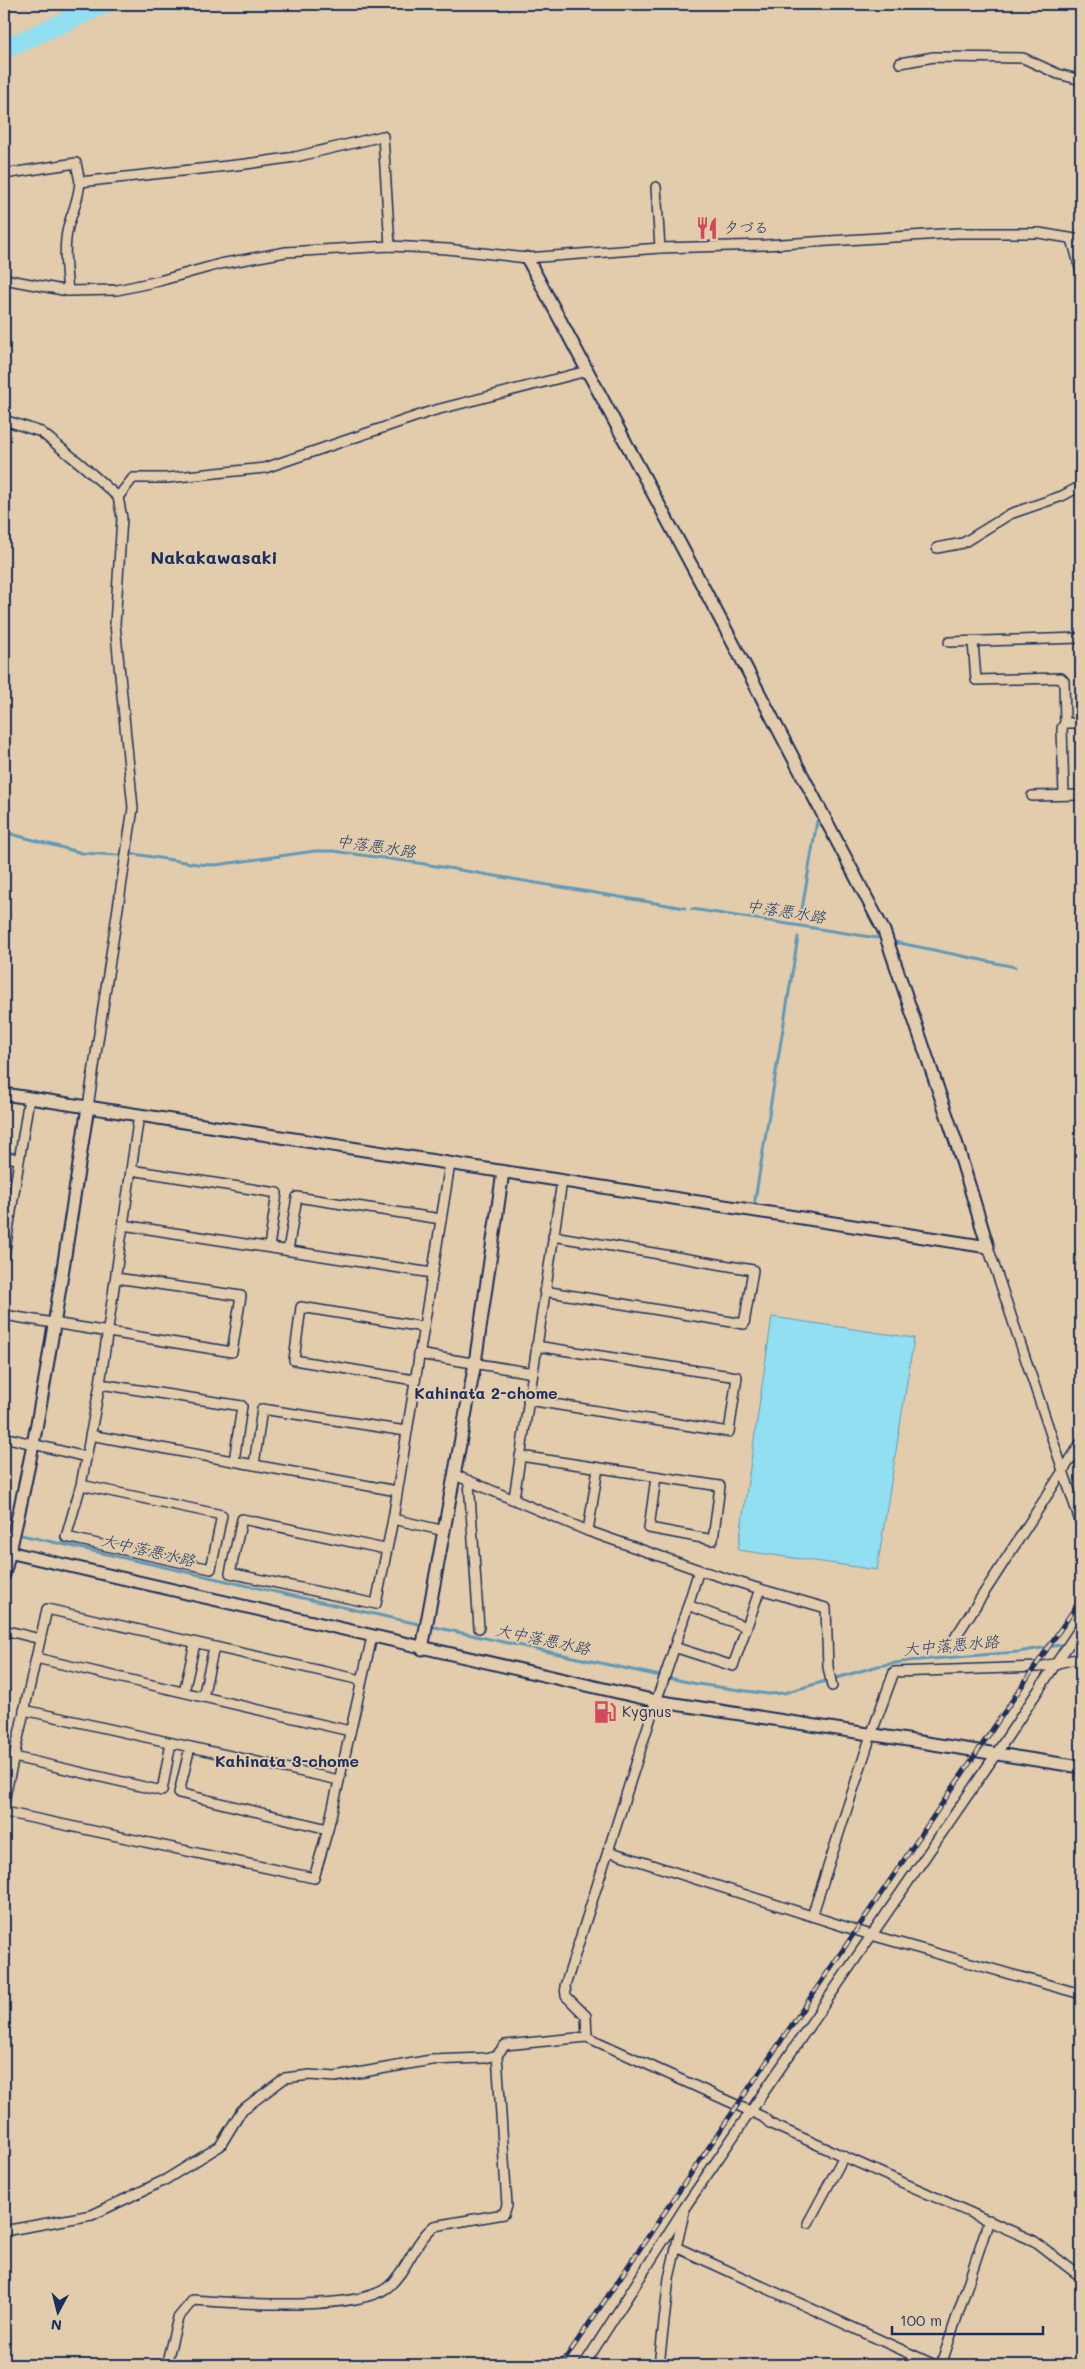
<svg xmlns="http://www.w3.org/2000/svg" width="1085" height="2369" viewBox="0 0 1085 2369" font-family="Mali,'Klee One',sans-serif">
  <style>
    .water { fill: #91dff0; stroke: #6299b6 }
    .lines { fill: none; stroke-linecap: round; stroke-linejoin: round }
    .stream { stroke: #6299b6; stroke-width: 3 }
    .river { stroke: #91dff0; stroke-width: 19 }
    .minor-casing { stroke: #1b2f5e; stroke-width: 12 }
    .tertiary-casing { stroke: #1b2f5e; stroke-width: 15 }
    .minor { stroke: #e2ccab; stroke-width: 9 }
    .tertiary { stroke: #e2ccab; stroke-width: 11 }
    .rail-casing { stroke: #1b2f5e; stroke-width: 5 }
    .rail { stroke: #e2ccab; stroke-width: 3; stroke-dasharray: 9; stroke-linecap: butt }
    .labels { text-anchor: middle; stroke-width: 4; stroke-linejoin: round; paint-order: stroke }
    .poi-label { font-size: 15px; fill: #1b2f5e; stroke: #e2ccab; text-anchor: start }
    .water-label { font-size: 16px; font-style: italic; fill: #27416d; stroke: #e2ccab }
    .neighbourhood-label { font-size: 16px; font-weight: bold; fill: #1b2f5e; stroke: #e2ccab }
    .quarter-label { font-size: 18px; font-weight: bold; fill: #1b2f5e; stroke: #e2ccab }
  </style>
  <rect width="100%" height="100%" fill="#e2ccab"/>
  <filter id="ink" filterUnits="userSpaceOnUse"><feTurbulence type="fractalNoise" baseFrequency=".02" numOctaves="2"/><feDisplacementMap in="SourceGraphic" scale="10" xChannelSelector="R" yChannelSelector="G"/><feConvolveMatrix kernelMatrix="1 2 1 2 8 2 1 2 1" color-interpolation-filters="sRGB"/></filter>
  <g filter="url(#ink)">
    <path class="water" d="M 772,1317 L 914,1338 L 877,1570 L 738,1550 Z"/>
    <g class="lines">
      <g class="stream">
        <path d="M 4,832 L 82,853 L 117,855 L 134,854 L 197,864 L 216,865 L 315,851 L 333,851 L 418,863 L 685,908"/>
        <path d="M 692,909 L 877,938"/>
        <path d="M 800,921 L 817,821"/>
        <path d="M 895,942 L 1015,967"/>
        <path d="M 754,1206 L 798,937"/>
        <path d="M 4,1530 L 11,1532"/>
        <path d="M 17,1534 L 423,1625"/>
        <path d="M 430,1626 L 697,1684 L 768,1694 L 784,1693 L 878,1666 L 908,1661 L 1018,1652 L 1066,1644"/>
        <path d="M 1072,1643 L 1081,1642"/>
      </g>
      <path class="river" d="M 4,49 L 105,4"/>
      <defs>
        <g id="minor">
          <path d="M 900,63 L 934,57 L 1023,58 L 1058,74 L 1081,80"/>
          <path d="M 4,174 L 76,163 L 80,182 L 246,164 L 295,157 L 383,136 L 390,246"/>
          <path d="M 656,187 L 660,248"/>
          <path d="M 1072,239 L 1081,272"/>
          <path d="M 4,279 L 68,291 L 117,290 L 159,281 L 220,264 L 286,252 L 390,246 L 447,249 L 527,258 L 660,248 L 765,245 L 958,233 L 1039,233 L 1081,240"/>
          <path d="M 68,291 C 66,270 63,248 68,227 C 73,209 78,203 80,182"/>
          <path d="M 4,420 L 41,432 L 82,465 L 118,497 L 122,518 L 115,624 L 133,808 L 88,1107"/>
          <path d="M 118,497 L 133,478 L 167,478 L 265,468 L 432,411 L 587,371"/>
          <path d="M 937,548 L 963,543 L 1010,514 L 1062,496 L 1081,486"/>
          <path d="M 949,642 L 1080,638"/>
          <path d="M 973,642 L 976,680 L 1061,678 L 1064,681 L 1065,723"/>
          <path d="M 1064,795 L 1062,728 L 1065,723 L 1081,723"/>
          <path d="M 1032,796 L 1081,795"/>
          <path d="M 4,1157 L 19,1159"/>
          <path d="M 131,1170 L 277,1193 L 269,1247"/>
          <path d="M 123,1225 L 432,1273"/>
          <path d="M 988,1247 L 1081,1524"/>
          <path d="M 288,1250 L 297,1197 L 441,1219"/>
          <path d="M 4,1256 L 29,1098"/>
          <path d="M 544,1291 L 744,1324 L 753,1270 L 553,1236"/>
          <path d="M 4,1315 L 232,1352 L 241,1296 L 116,1278"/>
          <path d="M 418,1354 L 533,1373"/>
          <path d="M 414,1380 L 294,1360 L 301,1307 L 423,1327"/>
          <path d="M 100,1384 L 242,1406 L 234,1461"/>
          <path d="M 528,1400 L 729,1432 L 737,1377 L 536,1346"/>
          <path d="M 90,1435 L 397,1491"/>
          <path d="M 4,1437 L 86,1457"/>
          <path d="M 520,1456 L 720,1486 L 713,1540 L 649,1528 L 656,1477"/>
          <path d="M 254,1465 L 262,1409 L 406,1431"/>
          <path d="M 455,1475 L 588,1531 L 699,1570"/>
          <path d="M 469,1481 L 479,1628"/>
          <path d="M 81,1485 L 66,1537 L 211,1569 L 222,1515 L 81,1485 L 100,1384 L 139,1115"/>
          <path d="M 514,1498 L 562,1181"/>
          <path d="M 393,1519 L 445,1531"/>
          <path d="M 588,1531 L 598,1468"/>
          <path d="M 385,1549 L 242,1519 L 230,1573 L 376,1604 L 393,1519 L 450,1164"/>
          <path d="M 760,1589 L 826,1608 L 828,1667 L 832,1686"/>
          <path d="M 688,1605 L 746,1627"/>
          <path d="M 4,1630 L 40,1639"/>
          <path d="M 949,1647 L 1081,1443"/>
          <path d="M 36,1658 L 350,1731"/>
          <path d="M 184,1692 L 195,1643"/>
          <path d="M 203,1697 L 214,1647"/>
          <path d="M 24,1710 L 339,1780"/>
          <path d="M 190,1747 L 179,1793 L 328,1829"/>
          <path d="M 14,1757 L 162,1791 L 171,1743"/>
          <path d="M 4,1801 L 47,1609 L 361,1680"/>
          <path d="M 4,1812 L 314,1878 L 328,1829 L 372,1637"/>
          <path d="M 608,1851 L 871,1935 L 1081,1994"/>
          <path d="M 812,1916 L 871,1735 L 894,1672 L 1039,1667 L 1081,1658"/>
          <path d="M 587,2037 L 586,2016 L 566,1996 L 565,1986 L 656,1701 C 672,1658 685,1614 699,1570 L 760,1589 L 733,1666 L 674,1647"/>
          <path d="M 808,2223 L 844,2156"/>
          <path d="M 4,2231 L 92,2215 L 165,2180 L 220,2146 L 242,2110 L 285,2078 L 310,2075 L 335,2077 L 431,2060 L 485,2058 L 497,2055 L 505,2045 L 587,2037 L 763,2117 L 771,2124 L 1034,2241 L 1081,2277"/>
          <path d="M 678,2248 L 935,2365"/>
          <path d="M 166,2365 L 178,2318 L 193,2300 C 236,2303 356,2312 388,2287 C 408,2270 414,2242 434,2226 L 504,2214 L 507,2205 L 497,2055"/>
          <path d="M 584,2365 L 685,2207 L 996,1754 L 1081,1626"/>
          <path d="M 659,2365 L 669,2278 L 684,2213"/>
          <path d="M 941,2365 L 989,2220"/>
        </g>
        <g id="tertiary">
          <path d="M 4,1094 L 988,1247 L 956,1142 L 884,931 L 732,641 L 527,258"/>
          <path d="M 4,1551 L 656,1701 L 1081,1767"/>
          <path d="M 4,1575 C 43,1422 63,1263 88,1107"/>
          <path d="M 422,1649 L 475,1363 L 503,1172"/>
        </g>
      </defs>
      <use href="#minor" class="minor-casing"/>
      <use href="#tertiary" class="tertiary-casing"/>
      <use href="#minor" class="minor"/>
      <use href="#tertiary" class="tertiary"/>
      <defs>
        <path id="rail" d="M 561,2365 L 1081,1599"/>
      </defs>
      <use href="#rail" class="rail-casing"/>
      <use href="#rail" class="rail"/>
    </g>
  </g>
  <defs>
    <symbol id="restaurant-bare" viewBox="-9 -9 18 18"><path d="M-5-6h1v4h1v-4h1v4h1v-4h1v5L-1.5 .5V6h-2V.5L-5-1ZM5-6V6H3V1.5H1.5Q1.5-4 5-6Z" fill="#d1495b" stroke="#e2ccab" stroke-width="2.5" paint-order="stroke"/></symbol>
    <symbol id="fuel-bare" viewBox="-9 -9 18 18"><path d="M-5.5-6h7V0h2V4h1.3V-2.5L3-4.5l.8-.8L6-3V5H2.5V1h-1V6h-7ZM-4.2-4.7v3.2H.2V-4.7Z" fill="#d1495b" stroke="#e2ccab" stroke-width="2.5" paint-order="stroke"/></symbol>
  </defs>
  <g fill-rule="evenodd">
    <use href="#restaurant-bare" x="691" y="212" width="32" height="32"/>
    <use href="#fuel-bare" x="589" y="1696" width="32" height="32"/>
  </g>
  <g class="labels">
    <g class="poi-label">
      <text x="724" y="233">夕づる</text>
      <text x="622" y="1717">Kygnus</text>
    </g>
    <g class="water-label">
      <text transform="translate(376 846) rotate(8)" y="6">中落悪水路</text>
      <text transform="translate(786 911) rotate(9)" y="6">中落悪水路</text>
      <text transform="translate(148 1550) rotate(13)" y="6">大中落悪水路</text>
      <text transform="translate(543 1639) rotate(12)" y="6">大中落悪水路</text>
      <text transform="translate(951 1645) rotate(-5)" y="6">大中落悪水路</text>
    </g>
    <g class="neighbourhood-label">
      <text x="486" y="1399">Kahinata 2-chome</text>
      <text x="287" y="1767">Kahinata 3-chome</text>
    </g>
    <g class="quarter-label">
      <text x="214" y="564">Nakakawasaki</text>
    </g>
  </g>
  <rect width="1085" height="2369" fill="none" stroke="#e2ccab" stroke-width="20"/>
  <rect x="10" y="10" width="1065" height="2349" fill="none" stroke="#1b2f5e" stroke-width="2" filter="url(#ink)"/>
  <g transform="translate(58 2312) rotate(187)" stroke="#e2ccab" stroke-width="4" paint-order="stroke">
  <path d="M0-4L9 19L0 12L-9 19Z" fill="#1b2f5e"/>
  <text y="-8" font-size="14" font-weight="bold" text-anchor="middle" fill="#1b2f5e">N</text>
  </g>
  <path d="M892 2326v8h151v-8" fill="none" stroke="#1b2f5e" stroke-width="2.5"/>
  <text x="900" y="2326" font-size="15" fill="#1b2f5e" stroke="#e2ccab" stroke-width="4" paint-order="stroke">100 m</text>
</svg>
